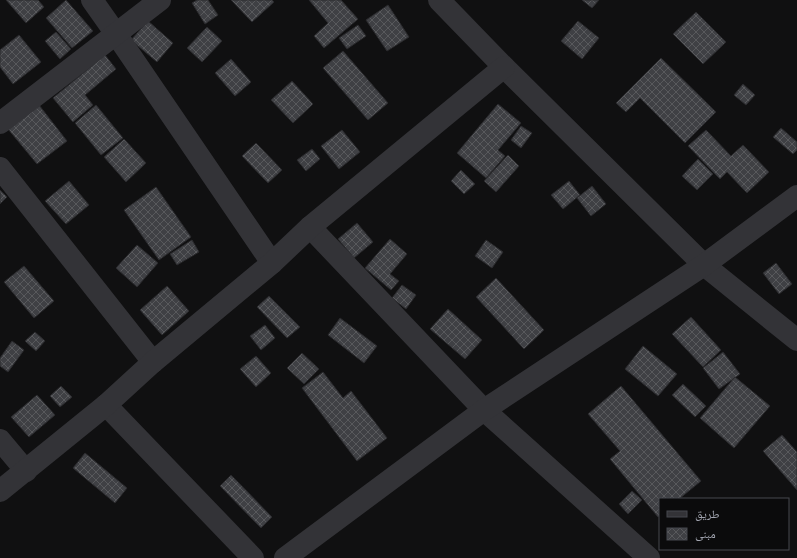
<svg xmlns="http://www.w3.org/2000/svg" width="797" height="558" viewBox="0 0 797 558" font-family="'DM Sans','Noto Naskh Arabic',sans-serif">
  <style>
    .building { fill: url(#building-cross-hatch); stroke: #2a2a2d }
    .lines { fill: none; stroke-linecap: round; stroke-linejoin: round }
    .street { stroke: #333337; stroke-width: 22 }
  </style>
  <defs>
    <pattern id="building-cross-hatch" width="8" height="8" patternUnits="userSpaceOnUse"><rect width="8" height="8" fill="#3f4044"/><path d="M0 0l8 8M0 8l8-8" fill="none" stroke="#58595c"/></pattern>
  </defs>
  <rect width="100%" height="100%" fill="#101011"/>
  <g class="building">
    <path d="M 6,0 L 38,0 L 44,7 L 26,23 Z"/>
    <path d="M 66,0 L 93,31 L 72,48 L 46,18 Z"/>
    <path d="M 197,0 L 208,0 L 218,15 L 205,24 L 192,3 Z"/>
    <path d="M 231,0 L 272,0 L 274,2 L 252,22 Z"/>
    <path d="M 309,0 L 341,0 L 358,19 L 324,48 L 314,36 L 328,23 Z"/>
    <path d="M 582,0 L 599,0 L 592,8 Z"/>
    <path d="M 388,5 L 409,37 L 387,51 L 366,20 Z"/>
    <path d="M 696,12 L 726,42 L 703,64 L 673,34 Z"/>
    <path d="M 148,21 L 173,43 L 157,62 L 131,40 Z"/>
    <path d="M 578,21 L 599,38 L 582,59 L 561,41 Z"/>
    <path d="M 358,25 L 366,36 L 347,49 L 339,38 Z"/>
    <path d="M 207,27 L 222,41 L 202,62 L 187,48 Z"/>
    <path d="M 56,32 L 71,49 L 60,59 L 45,41 Z"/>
    <path d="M 19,35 L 41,62 L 13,84 L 0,67 L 0,50 Z"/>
    <path d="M 343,51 L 388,103 L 368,120 L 323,68 Z"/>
    <path d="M 105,55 L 116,69 L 85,95 L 93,105 L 73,122 L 53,98 Z"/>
    <path d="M 661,58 L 716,112 L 685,143 L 640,98 L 626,112 L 616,103 Z"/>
    <path d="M 231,59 L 251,82 L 235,96 L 215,73 Z"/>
    <path d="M 292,81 L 313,104 L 293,123 L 271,100 Z"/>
    <path d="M 743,84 L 755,95 L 746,105 L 734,95 Z"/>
    <path d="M 498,104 L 521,123 L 498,150 L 505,156 L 486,178 L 457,153 Z"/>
    <path d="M 39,105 L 67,141 L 37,164 L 8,129 Z"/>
    <path d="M 96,105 L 123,138 L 101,155 L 75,123 Z"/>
    <path d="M 521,126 L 532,133 L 521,148 L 511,140 Z"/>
    <path d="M 781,128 L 797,142 L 797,150 L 793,154 L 773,137 Z"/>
    <path d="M 342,130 L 360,152 L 339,169 L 321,146 Z"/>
    <path d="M 706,130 L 731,156 L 743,145 L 769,172 L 747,193 L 727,172 L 720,179 L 688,146 Z"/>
    <path d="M 124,139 L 146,163 L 126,182 L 104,157 Z"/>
    <path d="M 256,143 L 282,170 L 268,183 L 242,156 Z"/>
    <path d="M 312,149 L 320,159 L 306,171 L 297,160 Z"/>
    <path d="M 508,155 L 519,166 L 496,192 L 484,181 Z"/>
    <path d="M 698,159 L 713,174 L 697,190 L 682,176 Z"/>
    <path d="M 461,170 L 475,184 L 464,194 L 451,181 Z"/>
    <path d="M 69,181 L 89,205 L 66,224 L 45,201 Z"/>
    <path d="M 569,181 L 580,195 L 563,209 L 551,195 Z"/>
    <path d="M 592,186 L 606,204 L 591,216 L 577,198 Z"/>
    <path d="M 156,187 L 191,237 L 159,260 L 124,210 Z"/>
    <path d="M 0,190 L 7,197 L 0,204 Z"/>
    <path d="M 357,223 L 373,242 L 354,258 L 338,239 Z"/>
    <path d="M 390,239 L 407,254 L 390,274 L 399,281 L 391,290 L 365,268 Z"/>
    <path d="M 192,240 L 199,252 L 177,265 L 170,254 Z"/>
    <path d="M 486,240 L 503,252 L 492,268 L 475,256 Z"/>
    <path d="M 137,245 L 158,263 L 137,287 L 116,268 Z"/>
    <path d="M 776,263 L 792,284 L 779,294 L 763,273 Z"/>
    <path d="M 24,266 L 54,301 L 34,318 L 4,282 Z"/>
    <path d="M 496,278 L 544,330 L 524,349 L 476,297 Z"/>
    <path d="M 402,285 L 416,295 L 406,309 L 392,298 Z"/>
    <path d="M 167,286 L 189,311 L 162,335 L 140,310 Z"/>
    <path d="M 269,296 L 300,327 L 287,338 L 257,307 Z"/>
    <path d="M 448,309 L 482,340 L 465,359 L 430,329 Z"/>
    <path d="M 691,317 L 721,350 L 703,367 L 672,334 Z"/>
    <path d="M 340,318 L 377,346 L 364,363 L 328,335 Z"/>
    <path d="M 265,325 L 275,338 L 261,350 L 250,336 Z"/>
    <path d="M 35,332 L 45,341 L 36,351 L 25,341 Z"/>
    <path d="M 12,341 L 24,350 L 8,372 L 0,366 L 0,358 Z"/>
    <path d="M 643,346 L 677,374 L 658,396 L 625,369 Z"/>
    <path d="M 723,352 L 740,374 L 719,389 L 703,368 Z"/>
    <path d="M 302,353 L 319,369 L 304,384 L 287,368 Z"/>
    <path d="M 256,356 L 271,373 L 256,387 L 240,369 Z"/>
    <path d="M 323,372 L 343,398 L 351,391 L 387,438 L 357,461 L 302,388 Z"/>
    <path d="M 735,377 L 770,406 L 734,448 L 700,418 Z"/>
    <path d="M 683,384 L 706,406 L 695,417 L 672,395 Z"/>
    <path d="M 61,386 L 72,397 L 60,407 L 50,396 Z"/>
    <path d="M 621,386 L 701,481 L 679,499 L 660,499 L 660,515 L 658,517 L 610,459 L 620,451 L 588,414 Z"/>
    <path d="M 37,395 L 55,415 L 29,437 L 11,417 Z"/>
    <path d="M 782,435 L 797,452 L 797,490 L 763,451 Z"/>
    <path d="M 85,453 L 127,488 L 115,503 L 73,468 Z"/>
    <path d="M 231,475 L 272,517 L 261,528 L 220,486 Z"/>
    <path d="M 632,491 L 642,500 L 628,514 L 619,504 Z"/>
  </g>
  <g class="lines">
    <g class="street">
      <path d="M 92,0 L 116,34 L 272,263"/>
      <path d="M 439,0 L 504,67 L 704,265 L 797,340"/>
      <path d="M 0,123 L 160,0"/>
      <path d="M 0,168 L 153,362"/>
      <path d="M 310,227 L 484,410 L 649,558"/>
      <path d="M 106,405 L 253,558"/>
      <path d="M 0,440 L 26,471"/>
      <path d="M 0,491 L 106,405 L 153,362 L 272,263 L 310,227 L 504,67"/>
      <path d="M 285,558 L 484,410 L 704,265 L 797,196"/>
    </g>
  </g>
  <rect x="659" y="498" width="130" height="52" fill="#0b0b0c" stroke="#47494e"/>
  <rect x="667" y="511" width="20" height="6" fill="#333337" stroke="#47494e"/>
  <text x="695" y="518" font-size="12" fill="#a2a5b0">طريق</text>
  <rect x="667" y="528" width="20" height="12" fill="url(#building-cross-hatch)" stroke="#47494e"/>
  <text x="695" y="538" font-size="12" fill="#a2a5b0">مبنى</text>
</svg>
